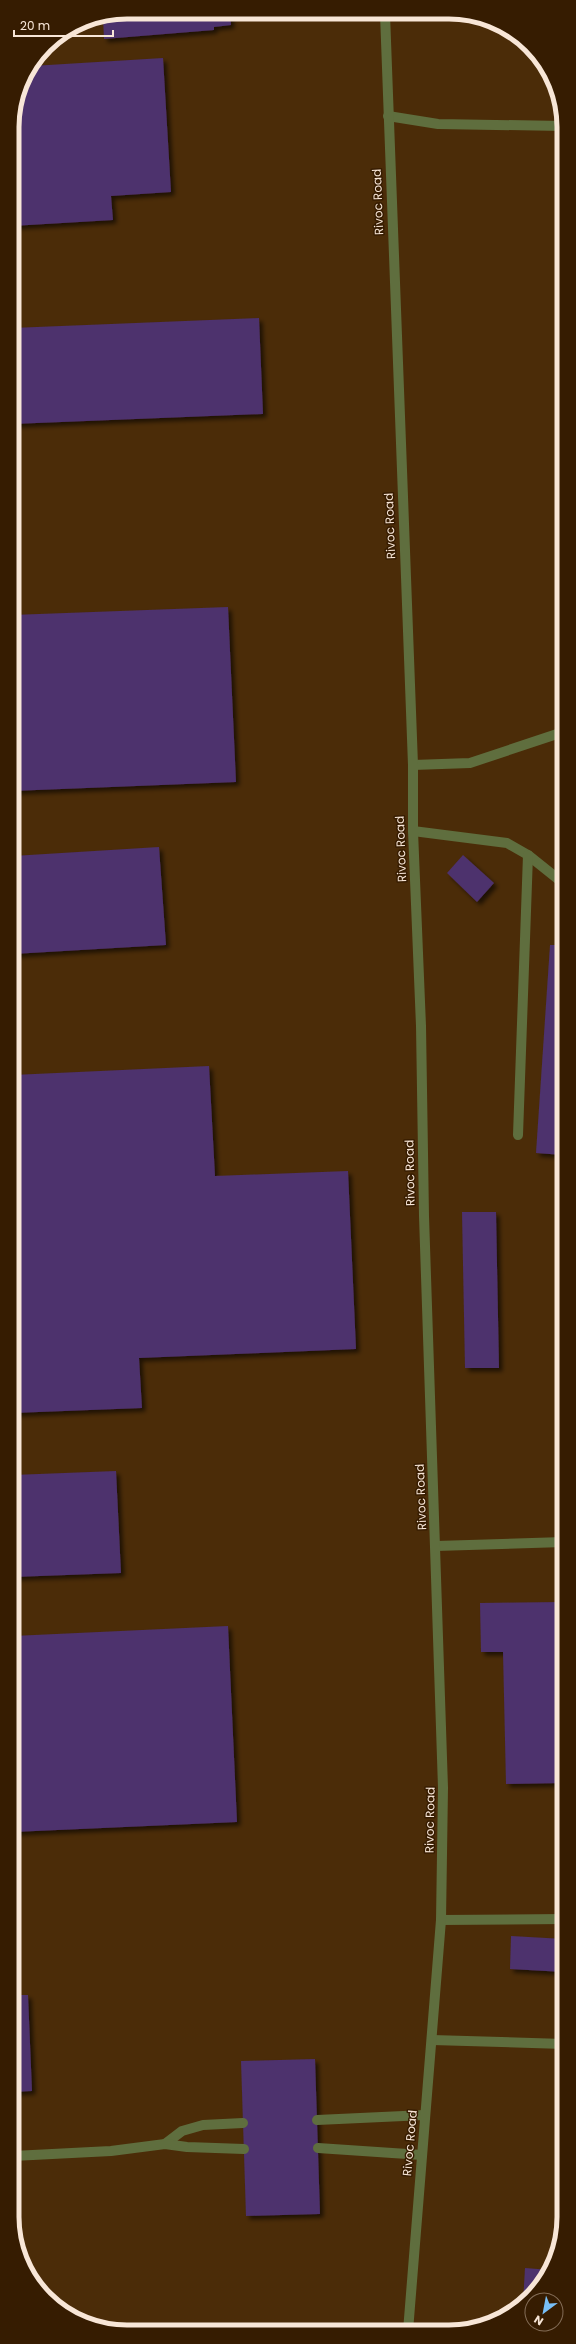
<svg xmlns="http://www.w3.org/2000/svg" width="576" height="2344" viewBox="0 0 576 2344" font-family="Poppins,sans-serif">
  <style>
    .built { fill: #4b2c08 }
    .building { fill: #4d316d; filter: url(#shadow) }
    .lines { fill: none; stroke-linecap: round; stroke-linejoin: round }
    .lane { stroke: #5f6e3e; stroke-width: 10 }
    .street { stroke: #5f6e3e; stroke-width: 10 }
    .labels { text-anchor: middle; stroke-width: 3; stroke-linejoin: round; paint-order: stroke }
    .street-label { font-size: 12px; fill: #f8e6d7; stroke: #361c01 }
    .rim { fill: none; stroke: #f8e6d7; stroke-width: 5 }
  </style>
  <defs>
    <filter id="shadow"><feDropShadow dx="3.5" dy="3.5" stdDeviation="2" flood-color="#0009"/></filter>
  </defs>
  <rect width="100%" height="100%" fill="#40260a"/>
  <path class="built" d="M 127,12 L 472,14 L 506,27 L 535,51 L 563,111 L 564,2225 L 555,2261 L 535,2293 L 500,2320 L 465,2331 L 104,2330 L 45,2298 L 24,2268 L 13,2233 L 12,119 L 21,83 L 46,45 L 83,21 Z"/>
  <g class="building">
    <path d="M 127,12 L 230,13 L 231,25 L 214,27 L 214,30 L 104,39 L 103,17 Z"/>
    <path d="M 163,58 L 171,192 L 111,196 L 113,220 L 12,226 L 12,119 L 21,83 L 32,66 Z"/>
    <path d="M 259,318 L 263,414 L 12,424 L 12,328 Z"/>
    <path d="M 228,607 L 236,782 L 12,791 L 12,615 Z"/>
    <path d="M 159,847 L 166,945 L 13,954 L 13,856 Z"/>
    <path d="M 463,855 L 494,883 L 477,902 L 447,873 Z"/>
    <path d="M 550,945 L 563,945 L 563,1155 L 536,1153 Z"/>
    <path d="M 209,1066 L 215,1176 L 348,1171 L 356,1349 L 139,1358 L 142,1408 L 13,1413 L 13,1075 Z"/>
    <path d="M 462,1212 L 496,1212 L 499,1368 L 465,1368 Z"/>
    <path d="M 116,1471 L 121,1573 L 13,1577 L 13,1475 Z"/>
    <path d="M 564,1602 L 564,1783 L 506,1784 L 503,1652 L 481,1652 L 480,1603 Z"/>
    <path d="M 228,1626 L 237,1822 L 13,1832 L 13,1636 Z"/>
    <path d="M 511,1936 L 564,1939 L 564,1972 L 510,1969 Z"/>
    <path d="M 13,1995 L 28,1995 L 32,2091 L 13,2092 Z"/>
    <path d="M 315,2059 L 320,2214 L 246,2216 L 241,2061 Z"/>
    <path d="M 525,2268 L 550,2270 L 535,2293 L 523,2303 Z"/>
  </g>
  <g class="lines">
    <g class="lane">
      <path d="M 388,116 L 438,124 L 563,126"/>
      <path d="M 413,765 L 470,763 L 563,732"/>
      <path d="M 413,831 L 507,843 L 528,855 L 563,883"/>
      <path d="M 518,1135 L 528,855"/>
      <path d="M 436,1546 L 564,1542"/>
      <path d="M 441,1920 L 564,1919"/>
      <path d="M 432,2040 L 564,2044"/>
      <path d="M 317,2120 L 425,2115"/>
      <path d="M 165,2144 L 182,2131 L 203,2125 L 243,2123"/>
      <path d="M 318,2148 L 422,2155"/>
      <path d="M 13,2156 L 111,2151 L 165,2144 L 187,2147 L 244,2149"/>
    </g>
    <path class="street" d="M 385,14 L 413,765 L 413,831 L 421,1026 L 424,1216 L 443,1788 L 441,1920 L 408,2331"/>
  </g>
  <g class="labels">
    <g class="street-label">
      <text transform="translate(378 202) rotate(-92)" y="4">Rivoc Road</text>
      <text transform="translate(390 526) rotate(-92)" y="4">Rivoc Road</text>
      <text transform="translate(401 849) rotate(-92)" y="4">Rivoc Road</text>
      <text transform="translate(410 1173) rotate(-91)" y="4">Rivoc Road</text>
      <text transform="translate(421 1497) rotate(-92)" y="4">Rivoc Road</text>
      <text transform="translate(430 1820) rotate(-89)" y="4">Rivoc Road</text>
      <text transform="translate(410 2143) rotate(-85)" y="4">Rivoc Road</text>
    </g>
  </g>
  <path d="M0 0H576V2344H0ZM127 19H449A108 108 0 0 1 557 127V2217A108 108 0 0 1 449 2325H127A108 108 0 0 1 19 2217V127A108 108 0 0 1 127 19Z" fill="#361c01" fill-rule="evenodd"/>
  <path class="rim" d="M127 19H449A108 108 0 0 1 557 127V2217A108 108 0 0 1 449 2325H127A108 108 0 0 1 19 2217V127A108 108 0 0 1 127 19Z"/>
  <g transform="translate(544 2312) rotate(212)"><circle r="19" fill="#361c01" stroke="#846d57"/>
  <path d="M0-3L7 15L0 10L-7 15Z" fill="#78bff7"/>
  <text y="-6" font-size="11" font-weight="bold" text-anchor="middle" fill="#f8e6d7">N</text>
  </g>
  <path d="M14 30v6h99v-6" fill="none" stroke="#f8e6d7" stroke-width="2"/>
  <text x="20" y="30" font-size="12" fill="#f8e6d7" stroke="#361c01" stroke-width="3" paint-order="stroke">20 m</text>
</svg>
